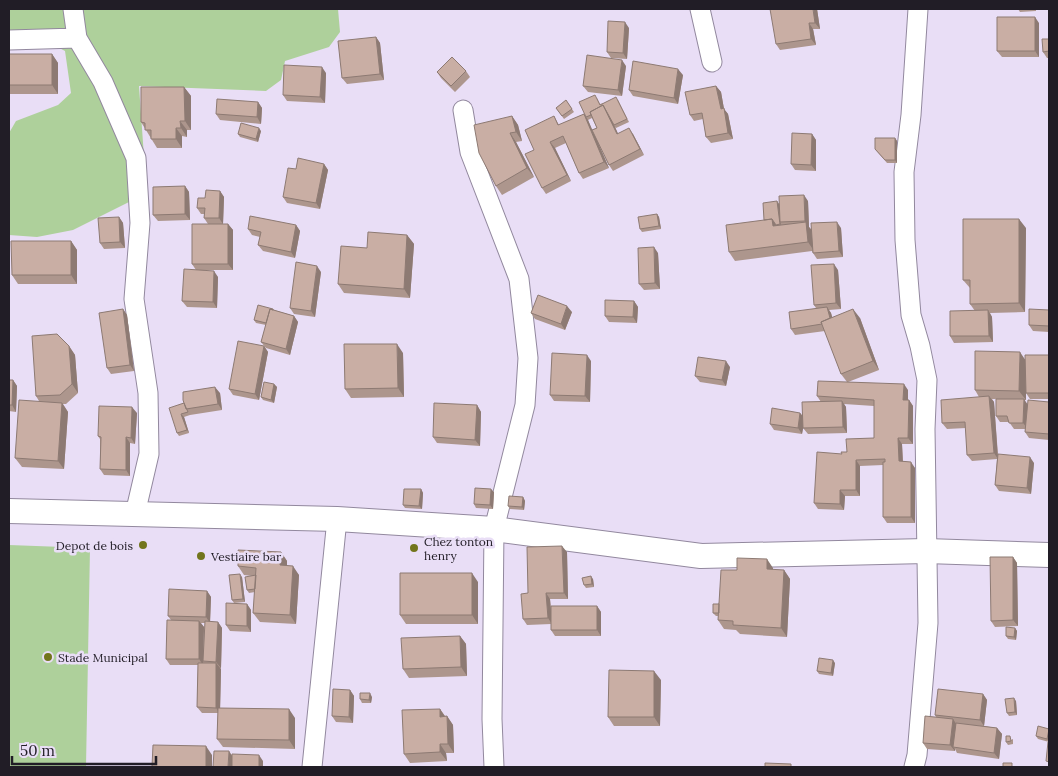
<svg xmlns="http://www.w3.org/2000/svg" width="1058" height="776" font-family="Lora,serif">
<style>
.green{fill:#aed09b}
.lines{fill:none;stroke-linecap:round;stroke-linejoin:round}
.minor-casing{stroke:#92889e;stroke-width:21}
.tertiary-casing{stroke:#92889e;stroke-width:26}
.minor{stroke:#fff;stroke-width:19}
.tertiary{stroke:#fff;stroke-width:24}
.wall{fill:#ad968d;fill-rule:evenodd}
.shaded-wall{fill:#8d7a73}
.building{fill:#c9aea4;stroke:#8d7a73}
.poi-dot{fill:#72751c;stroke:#e9def6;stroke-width:2}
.labels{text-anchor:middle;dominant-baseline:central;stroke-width:5;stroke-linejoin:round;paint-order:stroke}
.poi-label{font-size:12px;fill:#211d26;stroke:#e9def6;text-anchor:start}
</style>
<rect width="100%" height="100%" fill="#e9def6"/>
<path class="green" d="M9,9h329l2,23 -11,15 -44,14 -4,19 -15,11 -127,-5 6,85 -8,27 -64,32 -36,7 -28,-2v-102l7,-12 42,-16 13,-12 -6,-42 -32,-17 -24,-2z
M9,545l81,3 -4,219h-77z"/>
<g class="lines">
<defs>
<path id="minor" d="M73,9l4,29 26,44 33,76 4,65 -6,76 14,94 1,61 -14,60
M700,9l12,53
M9,40l68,-2
M463,110l7,42 49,127 9,79 -3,47 -31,124 -2,190 2,48
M312,767l25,-248
M914,767l3,-12 11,-132 -3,-194 2,-49 -7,-34 -9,-31 -6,-75 -1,-68 7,-57 7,-106"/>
<path id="tertiary" d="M9,511l328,8 157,10 207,27 225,-5 123,4"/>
</defs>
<use href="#minor" class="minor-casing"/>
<use href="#tertiary" class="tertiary-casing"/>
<use href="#minor" class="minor"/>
<use href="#tertiary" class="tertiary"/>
</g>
<path class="wall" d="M817,9l3,20h-7l3,16 -36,5 -4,-6z
M1018,9h18v2l-16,1z
M1039,23v34h-37l-5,-6z
M629,28l-2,31 -16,-1 -4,-6z
M376,37l4,6 4,37 -37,4 -5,-6z
M1049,39v19h-2l-4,-6z
M9,54h43l6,9v31h-49z
M626,66l-4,30 -34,-4 -5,-6z
M466,71l4,6 -15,15 -14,-14 -4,-6z
M326,73l-1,30 -38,-2 -4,-6z
M683,75l-5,29 -45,-8 -4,-6z
M716,86l5,6 3,17 4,5 5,25 -22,4 -5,-6 -3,-18 -9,2 -4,-6z
M184,87l7,9v34h-4v7l-5,-1v12h-25l-16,-26z
M597,98l3,6 18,-4 11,22 -13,6 -1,-1 3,7h15l11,21 -31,16 -4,-6 -13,-27 13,30 -26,11 -4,-6 -13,-30 -11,5 16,33 -25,13 -4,-6 -8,-38 20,-34 5,9 25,-11 4,6 4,10 5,-2 -5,-10 -4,2 -2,-3z
M566,100l8,12 -10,7 -8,-11z
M258,102l4,6 -1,16 -41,-4 -4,-6z
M512,116l6,9 4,16 -6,1 18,35 -32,18 -6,-9z
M261,131l-3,11 -18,-5 -2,-3z
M812,134l4,6v31l-21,-1 -4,-6z
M895,138l2,3v22h-10l-12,-14z
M324,164l4,6 -8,39 -33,-6 -4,-6z
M185,186l4,6 1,28 -32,1 -5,-6z
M220,191l4,6 -1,27h5l5,6v40h-29l14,7 -1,31 -30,-1 -5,-6 14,-31 -4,-6 16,-40 -4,-6v-4h-3l-4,-6 8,-10z
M777,201l2,3 29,-3 1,26 3,3 29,-2 2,29 -26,2 -4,-6 -1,-2 -77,10 -6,-9 35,-32z
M657,214l2,3 2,12 -19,3 -2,-3z
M119,217l4,6 2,25 -21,1 -4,-6z
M296,225l4,6 -5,27 -32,-7 -5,-6 2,-8 -8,-2 -4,-6z
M1026,228l-1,84 -35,1 2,4 1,25 -39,1 -4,-7 25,-25 -5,-7v-16l-7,-8z
M407,235l7,9 -4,54 -66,-5 -6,-9 29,-36z
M71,241l6,9v34h-59l-6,-9z
M658,253l2,36 -16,1 -5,-6z
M838,270l3,39 -12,1 2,3 1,4 28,1 19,52 -31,12 60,8v10h1l4,6v38h-11l1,17 12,7v55h-28l-4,-6v-52l-23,1v30h-15l-1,14 -26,-1 -4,-6 28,-49 32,-16v-32l-30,-2 2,3 1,26 -39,1 -5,-6v-2l-1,8 -28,-4 -4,-6 30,-11 3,3 18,-14 -4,-6 30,-14 -6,-8 -16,-43 -30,4 -4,-6 25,-21 -2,-3z
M321,272l-6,45 -21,-3 -4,-6z
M634,301l4,6 -1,16 -28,-1 -4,-6z
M123,309l4,6 7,56 -23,3 -4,-6z
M273,309l1,1 20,6 4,6 -8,33 -24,-7 -5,-6 5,-17 -10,-2 -2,-3z
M1049,310v22l-16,-1 -4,-6z
M572,312l-7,18 -30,-11 -4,-6z
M69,346l6,9 3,38 -12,11h-3l5,8 -4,57 -42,-2 -7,-9 24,-57 -3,-5z
M264,346l4,6 -9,48 -26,-5 -4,-6z
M403,353l1,44 -53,1 -6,-9z
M1049,355v44h-19l-4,-6v-10v17h-2l3,5 22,-3v38l-20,-2 -4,-6v-3h-11l-5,-7h-9l-4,-6v-17h-4l2,3 4,53 36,8 -3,31 -32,-3 -4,-6 2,-26 -25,2 -5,-6 -1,-27 -19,1 -5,-6 37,-26 -4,-7 50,-31z
M591,361l-1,41 -36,-1 -4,-6z
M730,367l-4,19 -26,-4 -5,-6z
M9,380h4l4,6 -1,26 -7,-1z
M274,384l3,3 -3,16 -11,-3 -2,-3z
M220,393l2,17 -32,5 -6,2 5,16 -10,3 -2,-3 7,-30z
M477,405l4,7 -1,34 -43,-3 -4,-6z
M137,413l-2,31 -5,-1v33l-26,-1 -4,-6v-30l-2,-3z
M421,489l2,4 -1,16 -17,-1 -2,-3z
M494,492l-1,17 -17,-1 -2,-4z
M523,497l2,4 -1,9 -14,-1 -2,-3z
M281,552l6,9v5l12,9 -3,49 -36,-2 -7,-9 2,-21 -6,1 -2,-3 5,-14 -8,-1 -6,-9z
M567,552l1,47h-18l1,11 46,-4 4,6v24h-46l-4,-6v-6l-24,1 -4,-6 5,-26z
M1013,557l4,6 1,63 -23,1 -4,-6z
M773,568v2h11l6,9 -3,58 -47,-3 -4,-4 -12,-1 -6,-9v-4h-2l-3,-3 24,-43z
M242,577l3,25 -11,1 -2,-3z
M593,579l1,8 -8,1 -2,-3z
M478,582v42h-72l-6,-9z
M207,591l4,6 -1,25h8l4,6 -1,40h-1l1,1 -1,39 75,10v31l-72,-2 -6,-8 1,-26h-16l-5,-6 1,-42h-28l-4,-6 5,-39 -3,-4zM201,623h4l-2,28 1,-24z
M247,604l4,6v22l-21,-1 -4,-6z
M1015,628l2,3 -1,9 -8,-1 -2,-3z
M460,636l6,8 1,32 -58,2 -6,-9z
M835,663l-2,13 -14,-2 -2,-3z
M661,680l-1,46h-46l-6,-9z
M350,690l4,6 -1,27 -17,-1 -4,-6z
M983,694l4,6 -3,26 13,2 5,6 -3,25 -42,-6 -2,-4v2l-28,-2 -4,-6 13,-26 -1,-2z
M372,697l-1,6h-9l-2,-4z
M1016,701l1,14 -8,1 -2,-3z
M440,709l5,7h2l6,9 1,28h-8l1,8 -37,2 -6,-9z
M1049,729v13l-11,-3 -2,-3z
M1013,739v5l-5,1 -2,-3z"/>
<path class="shaded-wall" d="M813,9h4l3,20 -5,-6z
M1035,17l4,6v34l-4,-6z
M625,22l4,6 -2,31 -4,-6z
M809,23l4,6 3,16 -5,-6z
M376,37l4,6 4,37 -4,-6z
M52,54l6,9v31l-6,-9z
M622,60l4,6 -4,30 -4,-6z
M322,67l4,6 -1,30 -5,-6z
M678,69l5,6 -5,29 -4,-6z
M716,86l5,6 3,17 4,5 5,25 -5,-6 -7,-24z
M184,87l7,9v34l-6,-9z
M258,102l4,6 -1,16 -4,-7z
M603,105l12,22 6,13 -4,-6z
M584,114l4,6 21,48 -5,-6z
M512,116l6,9 4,16 -6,-9z
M180,121l7,9v7l-6,-9z
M176,128l6,8v12l-6,-9z
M259,128l2,3 -3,11 -2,-3z
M629,128l4,6 11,21 -4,-6z
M510,133l6,9 18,35 -7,-9z
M812,134l4,6v31l-5,-6z
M895,138l2,3v22l-2,-3z
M550,142l5,6 16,33 -4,-6z
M324,164l4,6 -8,39 -4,-6z
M185,186l4,6 1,28 -5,-6z
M220,191l4,6 -1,27 -4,-6z
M804,195l4,6 1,26 3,4 2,20 -6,-9 -3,-21z
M777,201l2,3 1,18 2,5 -2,-3z
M657,214l2,3 2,12 -2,-3z
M119,217l4,6 2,25 -5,-6z
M772,219l6,9 -5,-2z
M1019,219l7,9 -1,84 -6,-9z
M837,222l4,6 2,29 -4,-6z
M228,224l5,6v40l-5,-6z
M296,225l4,6 -5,27 -4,-6z
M407,235l7,9 -4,54 -6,-9z
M71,241l6,9v34l-6,-9z
M654,247l4,6 2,36 -5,-6z
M834,264l4,6 3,39 -5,-6z
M317,266l4,6 -6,45 -4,-6z
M214,271l4,6 -1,31 -4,-6z
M634,301l4,6 -1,16 -4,-6z
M567,306l5,6 -7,18 -4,-6z
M827,307l4,6 4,14 -4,-6z
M123,309l4,6 7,56 -4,-6z
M853,309l7,9 19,52 -6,-9z
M988,310l4,7 1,25 -4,-6z
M294,316l4,6 -8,33 -4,-6z
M397,344l6,9 1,44 -6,-9z
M69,346l6,9 3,38 -6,-9z
M264,346l4,6 -9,48 -4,-6z
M1020,352l6,9v39l-7,-9z
M587,355l4,6 -1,41 -5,-6z
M726,361l4,6 -4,19 -4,-6z
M13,380l4,6 -1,26 -4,-7z
M274,384l3,3 -3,16 -3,-3z
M904,384l4,6v16l-5,-6z
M215,387l5,6 2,17 -4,-6z
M989,396l5,6 4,57 -4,-6z
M1024,399l4,6v24l-5,-6z
M909,400l4,6v38l-5,-6z
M842,401l4,6 1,26 -4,-6z
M62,403l6,9 -4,57 -6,-8z
M477,405l4,7 -1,34 -5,-6z
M132,407l5,6 -2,31 -4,-6z
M800,413l5,6 -3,15 -4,-6z
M181,414l3,3 5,16 -2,-3z
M126,437l4,6v33l-4,-6z
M898,438l4,6 1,23 -4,-6z
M1030,457l4,6 -3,31 -4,-6z
M856,460l4,6v30l-4,-6z
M911,462l4,6v55l-4,-6z
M421,489l2,4 -1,16 -3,-3z
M491,489l3,3 -1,17 -3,-4z
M840,490l5,6 -1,14 -4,-6z
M523,497l2,4 -1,9 -2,-3z
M562,546l5,6 1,47 -4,-6z
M281,552l6,9v13l-7,-9z
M1013,557l4,6 1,63 -5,-6z
M767,559l6,9v10l-6,-9z
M293,566l6,9 -3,49 -6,-9z
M784,570l6,9 -3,58 -6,-9z
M472,573l6,9v42l-6,-9z
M240,574l2,3 3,25 -2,-3z
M591,576l2,3 1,8 -2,-3z
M207,591l4,6 -1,26 -4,-6z
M546,593l4,6 2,25 -4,-6z
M247,604l4,6v22l-4,-6z
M597,606l4,6v24l-4,-6z
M199,621l5,6 -1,38 -4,-6z
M218,622l4,6 -1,40 -5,-6z
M1015,628l2,3 -1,9 -2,-3z
M460,636l6,8 1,32 -6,-9z
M833,660l2,3 -2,13 -2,-3z
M216,663l5,6 -1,45 -4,-6z
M654,671l7,9 -1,46 -6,-9z
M350,690l4,6 -1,27 -4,-6z
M370,693l2,4 -1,6 -2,-3z
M983,694l4,6 -3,26 -4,-6z
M1014,698l2,3 1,14 -2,-3z
M289,709l6,9v31l-6,-9z
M440,709l6,9 -6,-1z
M447,716l6,9 1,28 -6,-9z
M953,719l4,6 -4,22 2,2v2l-5,-6z
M997,728l5,6 -3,25 -5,-6z
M1049,729v13l-2,-3z
M440,744l6,9 1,8 -7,-9z
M206,746l6,9v12h-6z
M229,751l4,6v10h-5z
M259,755l4,6v6h-4z"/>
<path class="building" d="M770,9h43l2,14h-6l2,16 -35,5z
M997,17h38v34h-38z
M608,21l17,1 -2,31 -16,-1z
M376,37l4,37 -38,4 -4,-37z
M1042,39h7v12l-6,1z
M9,54h43v31h-43z
M587,55l35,5 -4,30 -35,-4z
M452,57l14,14 -15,15 -14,-14z
M633,61l45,8 -4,29 -45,-8z
M284,65l38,2 -2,30 -37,-2z
M716,86l5,23 3,-1 4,25 -22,4 -4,-24 -12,2 -5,-23z
M141,87h43l1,34h-5l1,7h-5v11h-25v-9h-6v-7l-4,-1z
M595,95l5,10 16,-8 11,22 -13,6 -11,-20 -13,7 1,3 -5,2 -7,-15z
M217,99l41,3 -1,15 -41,-3z
M566,100l6,9 -10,7 -6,-8z
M603,105l14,29 12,-6 11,21 -31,16 -17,-35 5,-2 -7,-16z
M584,114l20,48 -25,11 -16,-37 -13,6 17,33 -25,13 -17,-34 9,-4 -9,-20 29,-14 4,9z
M512,116l4,16 -6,1 17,35 -31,18 -17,-33 -5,-28z
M241,123l18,5 -3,11 -18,-5z
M792,133l20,1 -1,31 -20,-1z
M875,138h20v22h-10l-10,-11z
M298,158l26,6 -8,39 -33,-6 5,-29 8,1z
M185,186v28l-32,1v-28z
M206,190l14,1 -1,27h-15l1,-10h-8l1,-10h7z
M804,195l1,26 -25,1 -1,-26z
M777,201l3,23 -4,1 -4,-6 -8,1 -1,-17z
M657,214l2,12 -19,3 -2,-12z
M250,216l46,9 -5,27 -33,-7 3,-13 -13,-3z
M119,217l1,25 -20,1 -2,-25z
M772,219l1,7 33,-4 2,20 -79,10 -3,-27z
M963,219h56v84l-49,1v-24h-7z
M837,222l2,29 -26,2 -2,-30z
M192,224h36v40h-36z
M368,232l39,3 -3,54 -66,-5 3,-38 26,2z
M11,241h60v34h-59z
M654,247l1,36 -16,1 -1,-36z
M296,262l21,4 -6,45 -21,-3z
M834,264l2,39 -22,2 -3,-40z
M184,269l30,2 -1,31 -31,-1z
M538,295l29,11 -6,18 -30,-11z
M605,300l29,1 -1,16 -28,-1z
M258,305l15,4v1l-3,-1 -4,14 -12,-3z
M827,307l3,11 -9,4 1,2 -31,5 -2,-17z
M123,309l7,56 -23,3 -8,-55z
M270,309l24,7 -8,33 -25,-7z
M853,309l20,52 -32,13 -20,-52z
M1029,309l20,1v16l-20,-1z
M988,310l1,26h-39v-25z
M57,334l12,12 3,38 -12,11 -24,1 -4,-60z
M238,341l26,5 -9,48 -26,-5z
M344,344h53l1,44 -53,1z
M975,351l45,1 -1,39 -44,-1z
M552,353l35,2 -2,41 -35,-1z
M1025,355h24v38h-23z
M698,357l28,4 -4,19 -27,-4z
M9,380h4l-1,25h-3z
M818,381l86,3 -1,16h6l-1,38h-10l1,23 12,1v55h-28v-55h2v-3l-29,1v30h-16v14l-26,-1 3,-51 25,2 -1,-2h6l-1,-13 28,-1v-38l-57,-4z
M264,382l10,2 -3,16 -10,-3z
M215,387l3,17 -32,5 -3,-9v-8z
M989,396l5,57 -27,2 -2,-33 -23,1 -1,-23z
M996,399h28l-1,24h-14l-2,-7h-11z
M19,400l43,3 -4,58 -43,-3z
M1028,400l21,2v32l-24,-2z
M842,401l1,26 -40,1 -1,-26z
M184,403l4,9 -7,2 6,16 -10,3 -8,-25z
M434,403l43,2 -2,35 -42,-3z
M99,406l33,1 -1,31 -5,-1v33l-26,-1 1,-32 -3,-1z
M772,408l28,5 -2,15 -28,-4z
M998,454l32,3 -3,31 -32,-3z
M475,488l16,1 -1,16 -16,-1z
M404,489h17l-2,17 -16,-1z
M509,496l14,1 -1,10 -14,-1z
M562,546l2,47h-18l2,25 -25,1 -2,-25 7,-1 -1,-46z
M238,550l43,2 -1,13 13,1 -3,49 -37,-2 3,-45 -18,-2z
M990,557h23v63l-22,1z
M737,558l30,1v10l17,1 -3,58 -48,-3v-4l-15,-1 3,-50h16z
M400,573h72v42h-72z
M240,574l3,25 -11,1 -3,-25z
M256,575l-1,14 -8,1 -2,-13z
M591,576l1,8 -8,1 -2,-7z
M169,589l38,2 -1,26 -38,-1z
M226,603l21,1v22l-21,-1z
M713,604h6v9h-6z
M551,606h46v24h-46z
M167,620l32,1v38h-33z
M205,621l13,1 -2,40 -13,-1z
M1006,627l9,1 -1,9 -8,-1z
M460,636l1,31 -58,2 -2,-31z
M819,658l14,2 -2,13 -14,-2z
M198,663h18v45l-19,-1z
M609,670l45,1v46h-46z
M333,689l17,1 -1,27 -17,-1z
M938,689l45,5 -3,26 -45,-5z
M360,693h10l-1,7 -9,-1z
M1014,698l1,14 -8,1 -2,-14z
M218,708l71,1v31l-72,-1z
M440,709v8l7,-1 1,28h-8v8l-36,2 -2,-44z
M925,716l28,3 -3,26 -27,-2z
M956,723l41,5 -3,25 -41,-6z
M1038,726l11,3 -2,10 -11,-3z
M1006,736h4l1,5 -5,1z
M1048,742h1v20l-3,-1z
M153,745l53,1v21h-54z
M214,751h15l-1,16h-15z
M232,754l27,1v12h-27z
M765,763l26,1v3h-26z
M1003,763h9v4h-9z"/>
<g class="poi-dot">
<circle cx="143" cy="545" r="5"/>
<circle cx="414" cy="548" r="5"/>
<circle cx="201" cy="556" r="5"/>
<circle cx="48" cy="657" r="5"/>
</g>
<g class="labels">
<g class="poi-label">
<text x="424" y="541">Chez tonton<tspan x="424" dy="14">henry</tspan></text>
<text x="133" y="545" text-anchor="end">Depot de bois</text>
<text x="211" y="556">Vestiaire bar</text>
<text x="58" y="657">Stade Municipal</text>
</g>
</g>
<rect width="1058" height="776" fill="none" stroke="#211d26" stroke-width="20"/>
<path d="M12 756v8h144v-8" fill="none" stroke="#211d26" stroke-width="2.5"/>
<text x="20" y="756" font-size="15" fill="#211d26" stroke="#e9def6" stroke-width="4" paint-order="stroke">50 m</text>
</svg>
